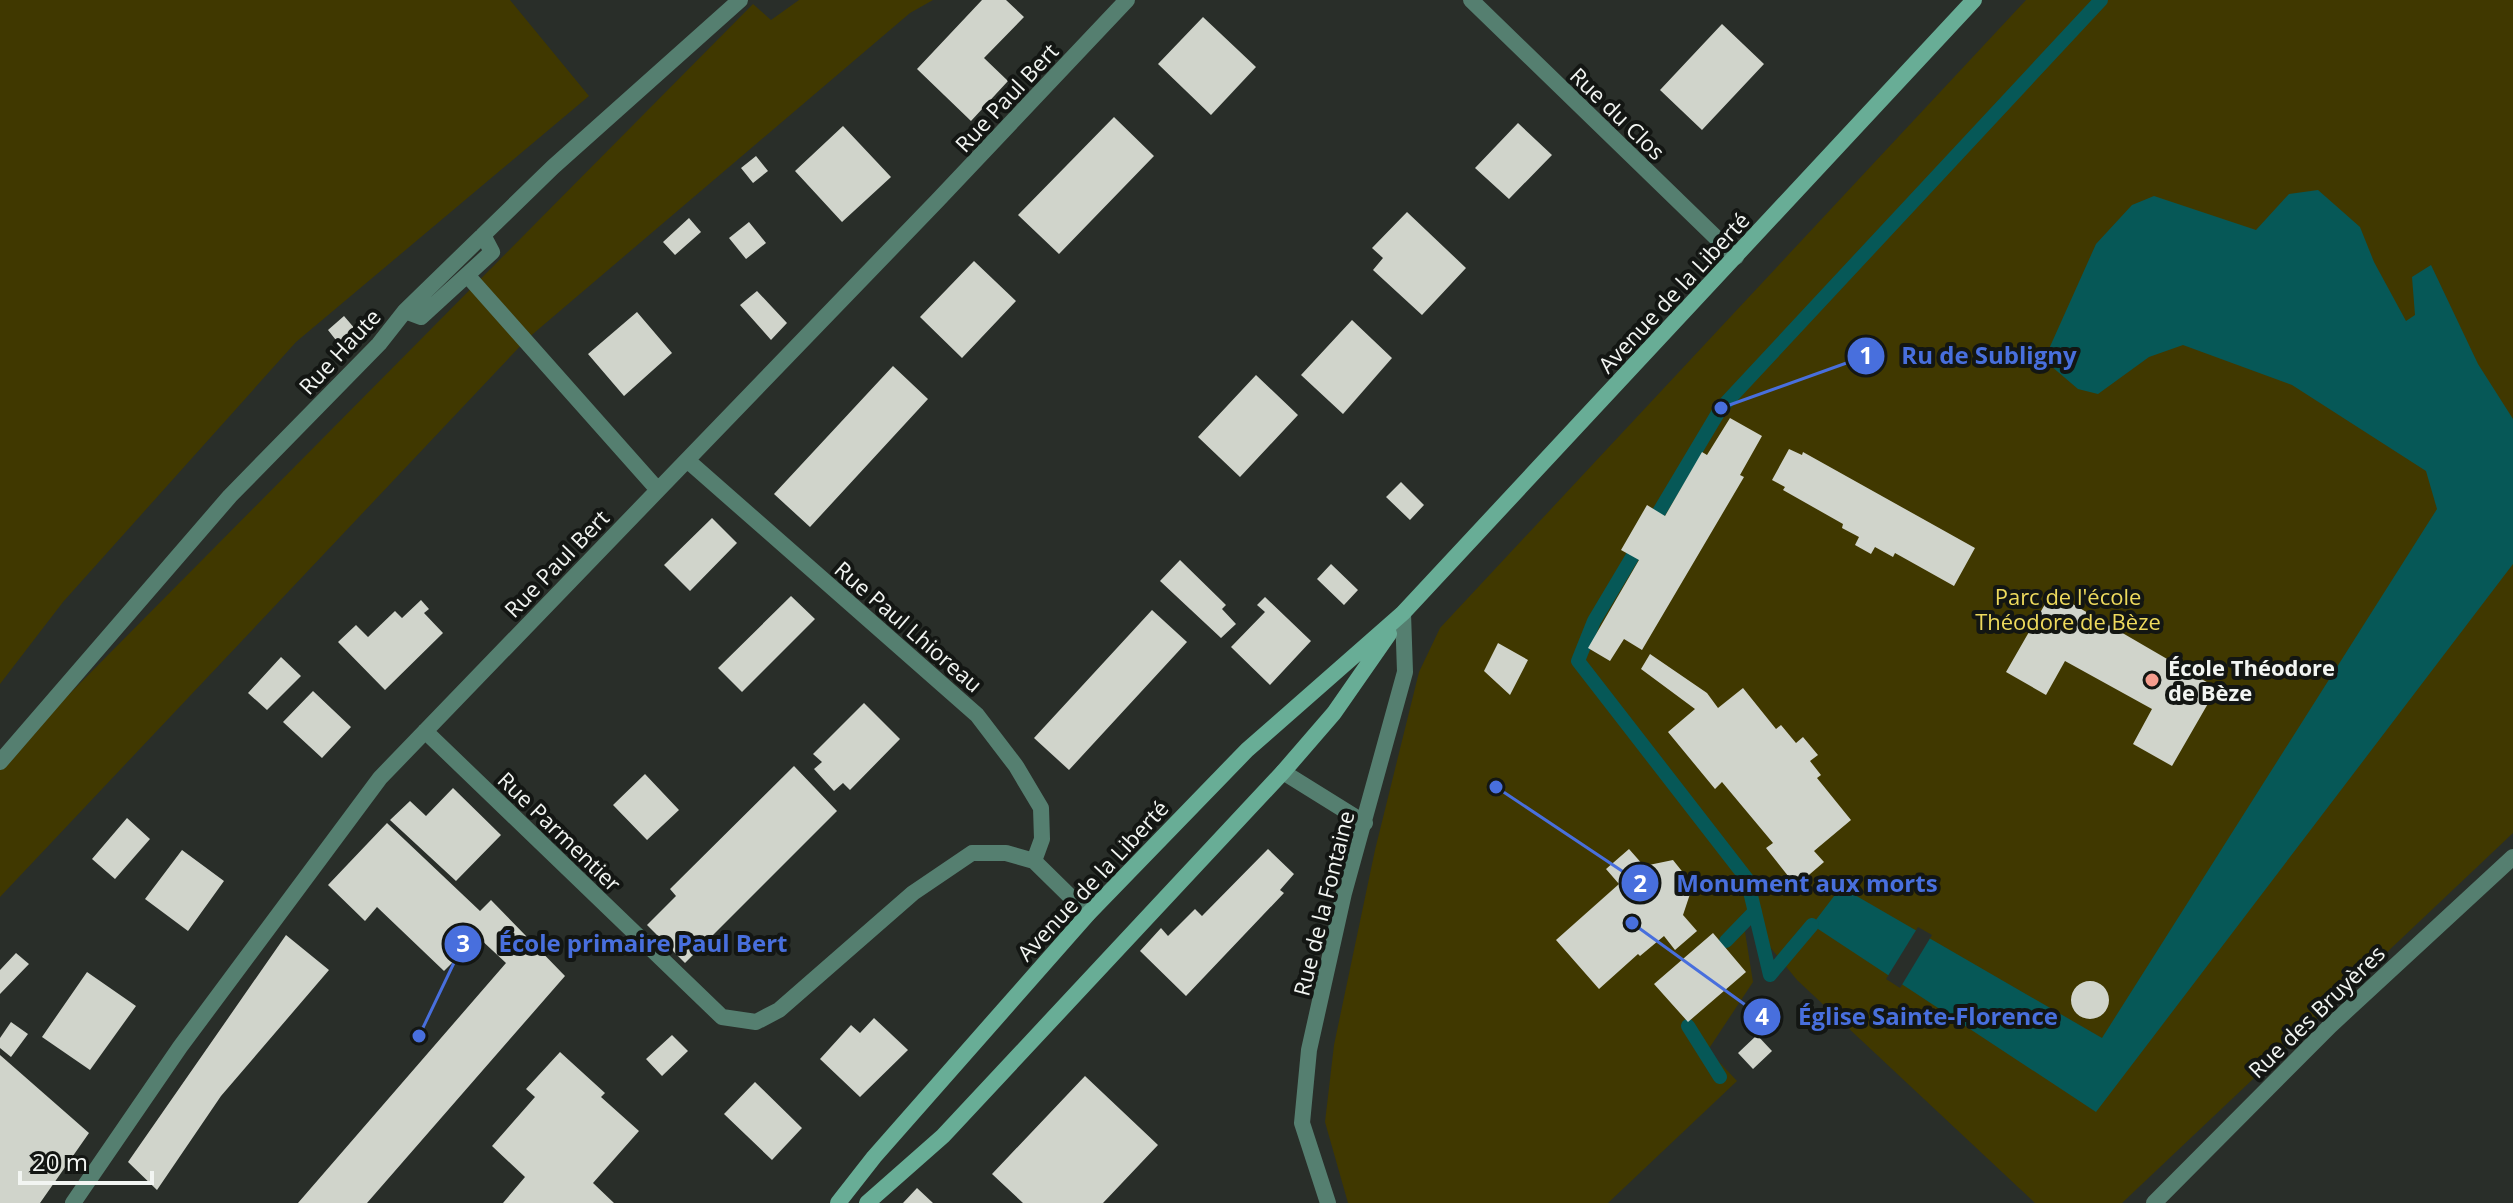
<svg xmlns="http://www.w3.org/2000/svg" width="2513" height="1203" font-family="'Open Sans',sans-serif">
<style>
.green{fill:#403800}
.water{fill:#065857}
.pier{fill:#292e29}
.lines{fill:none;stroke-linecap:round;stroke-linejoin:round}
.stream{stroke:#065857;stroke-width:14}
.building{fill:#d0d4cb}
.lane{stroke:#557f70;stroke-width:16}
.street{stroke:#557f70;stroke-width:16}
.secondary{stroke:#68ad96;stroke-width:16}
.poi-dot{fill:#f59d8e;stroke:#131613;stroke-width:3}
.labels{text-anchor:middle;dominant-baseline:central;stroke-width:8;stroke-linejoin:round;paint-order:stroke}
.street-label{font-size:22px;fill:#f2f5f2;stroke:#131613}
.park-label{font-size:22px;fill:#eeda5d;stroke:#131613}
.poi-label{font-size:22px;font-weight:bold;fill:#f2f5f2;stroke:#131613;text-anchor:start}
.leader{fill:none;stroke:#486fdd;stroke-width:3}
.callout-dot{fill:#486fdd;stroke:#131613;stroke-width:3}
.mark-label{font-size:24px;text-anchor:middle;font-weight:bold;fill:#fff}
.callout-label{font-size:24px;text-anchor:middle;font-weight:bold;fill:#486fdd;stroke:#131613;stroke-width:8;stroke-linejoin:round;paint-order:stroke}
</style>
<rect width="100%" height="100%" fill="#292e29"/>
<path class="green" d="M0,0h510l79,96 -293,246 -233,260 -63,82z
M799,0h134l-23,13 -383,326 -527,558v-133l753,-760 18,16z
M2026,0h487v833l-391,370h-87l-238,-223 -55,-67 11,69 -45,68 29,31 -129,122h-260l-23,-81 9,-77 41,-195 44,-178 21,-44z"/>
<path class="water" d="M2318,190l42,37 14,35 32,59 9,-6 -3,-38 19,-12 47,99 35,55v145l-417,548 -284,-187 29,-38 261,151 335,-529 -11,-38 -134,-86 -109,-40 -34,12 -51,37 -20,-5 -34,-29 52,-116 36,-39 22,-9 102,34 33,-36z"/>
<path class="pier" d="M1918,927l14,8 -32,53 -14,-9z"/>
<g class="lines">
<path class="stream" d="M1726,941l29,-30
M1770,975l-23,-96 -169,-218 16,-40 127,-213 380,-408
M1770,975l42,-50
M1688,1026l32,51"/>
</g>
<path class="building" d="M982,0h24l18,17 -40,41 24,23 -37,40 -54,-52z
M1203,17l53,50 -45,48 -53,-51z
M1722,24l42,40 -62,66 -42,-40z
M1114,117l40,39 -95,98 -41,-39z
M1518,123l34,32 -43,44 -34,-31z
M843,126l48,51 -49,45 -47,-51z
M756,156l12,15 -15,12 -12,-15z
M1407,212l59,56 -44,47 -49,-45 10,-12 -11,-10z
M689,218l12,14 -26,23 -12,-13z
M749,222l17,21 -20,16 -17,-21z
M974,261l42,40 -54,57 -42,-41z
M757,291l30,32 -16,17 -31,-35z
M637,312l35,41 -48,43 -36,-42z
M344,316l18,21 -16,16 -18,-23z
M1352,320l40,38 -49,56 -42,-39z
M893,366l35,33 -118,128 -36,-33z
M1256,375l42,40 -58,62 -42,-40z
M1730,418l32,18 -22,39 4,2 -102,173 -18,-11 -14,22 -22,-13 51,-88 -18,-10 26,-45 18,11 37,-64 5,3z
M1789,449l13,6 1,-3 172,96 -21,38 -59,-33 -2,4 -18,-10 -4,7 -16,-9 4,-8 -17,-9 1,-4 -60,-34 2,-3 -13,-7z
M1401,482l23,23 -14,15 -24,-23z
M712,518l25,25 -47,48 -26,-26z
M1180,560l46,45 -4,4 14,15 -15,14 -61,-57z
M1331,564l27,26 -14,15 -27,-26z
M2052,592l165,96 -45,78 -39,-22 19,-35 -87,-48 -19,34 -40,-23z
M791,596l24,23 -73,73 -24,-24z
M1265,597l46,44 -41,44 -39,-38 34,-35 -8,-7z
M421,600l8,9 -5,4 19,20 -58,57 -47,-48 18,-17 12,12 27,-26 7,7z
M1152,610l35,32 -118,128 -35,-32z
M1498,643l30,17 -18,35 -26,-24z
M1650,654l57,39 11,15 25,-20 33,41 5,-4 15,18 7,-6 15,18 -8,6 11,14 -4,3 34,42 -37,31 10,11 -28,24 -30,-38 7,-5 -51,-61 -7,7 -47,-57 27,-23 -54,-40z
M281,657l20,19 -34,34 -19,-17z
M313,691l38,36 -29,31 -39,-36z
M864,703l36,36 -50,51 -7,-7 -9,8 -20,-22 8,-7 -9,-8z
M794,766l43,45 -152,152 -38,-38 29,-29 -6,-7z
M645,774l34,36 -32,30 -34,-35z
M453,788l48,47 -45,46 -66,-61 20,-19 16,15z
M127,818l23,21 -35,40 -23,-20z
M387,823l93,88 11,-11 74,76 -198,227h-69l208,-240 -28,-26 -34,34 -67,-64 -12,14 -37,-36z
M1268,849l26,25 -14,16 4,3 -98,103 -46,-45 21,-23 7,8 27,-27 7,7z
M1629,849l15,17 29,-6 20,25 -10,30 14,16 -22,19 -11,-14 -24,20 -2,-2 -39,35 -43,-49 63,-56 -13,-15z
M182,850l42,31 -36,50 -43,-32z
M1713,933l33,39 -58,50 -34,-38z
M286,935l43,35 -108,126 -64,94 -29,-28z
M16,953l13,11 -29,30v-24z
M87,972l49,34 -46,64 -48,-33z
M2071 1000a19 19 0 1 1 38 0a19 19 0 1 1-38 0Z
M874,1018l34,32 -48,47 -40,-38 31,-34 9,8z
M11,1022l17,12 -17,23 -11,-9v-10z
M672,1035l16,16 -26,25 -16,-17z
M1757,1035l15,16 -19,18 -15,-16z
M560,1052l45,41 -4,4 38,34 -46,52 21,20h-111l22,-26 -33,-31 43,-49 -9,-8z
M0,1055l89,78 -49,70h-40z
M1085,1076l73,69 -55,58h-80l-31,-29z
M755,1082l47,46 -30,32 -48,-46z
M917,1188l16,15h-30z"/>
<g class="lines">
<path class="lane" d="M1283,772l82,51"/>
<path class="street" d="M1471,0l265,257
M467,275l191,215
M405,311l16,6 71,-65 -9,-17
M687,460l290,255 39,51 25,42 1,31 -8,22
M425,731l297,286 34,5 23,-12 134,-117 59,-40h34l28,8 54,53
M0,762l230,-266 149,-152 26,-33 148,-144 187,-167
M73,1203l107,-156 200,-269 557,-577 190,-201
M1328,1203l-26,-80 7,-73 35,-157 61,-221 -2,-59
M2154,1203l176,-177 183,-169"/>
<path class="secondary" d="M838,1203l36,-46 214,-243 159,-164 156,-137 571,-613
M867,1203l76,-67 340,-364 51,-59 55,-79"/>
</g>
<circle class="poi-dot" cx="2152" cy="680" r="8"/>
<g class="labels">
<g class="street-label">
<text transform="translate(1006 97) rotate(-47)">Rue Paul Bert</text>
<text transform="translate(1618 113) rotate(44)">Rue du Clos</text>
<text transform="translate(1673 292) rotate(-47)">Avenue de la Liberté</text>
<text transform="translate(339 351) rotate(-47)">Rue Haute</text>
<text transform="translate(556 563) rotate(-46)">Rue Paul Bert</text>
<text transform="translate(909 626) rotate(41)">Rue Paul Lhioreau</text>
<text transform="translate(560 831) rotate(44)">Rue Parmentier</text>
<text transform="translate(1092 880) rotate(-47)">Avenue de la Liberté</text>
<text transform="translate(1323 903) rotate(-76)">Rue de la Fontaine</text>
<text transform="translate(2316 1011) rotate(-44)">Rue des Bruyères</text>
</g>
<g class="park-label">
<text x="2068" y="596">Parc de l'école<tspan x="2068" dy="25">Théodore de Bèze</tspan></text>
</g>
<g class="poi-label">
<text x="2168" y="667">École Théodore<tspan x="2168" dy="25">de Bèze</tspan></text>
</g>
</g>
<path class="leader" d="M1721 408L1866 356M1496 787L1640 883M419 1036L463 944M1632 923L1762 1017"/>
<g class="callout-dot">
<circle cx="1721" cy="408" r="8"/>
<circle cx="1496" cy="787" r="8"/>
<circle cx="419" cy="1036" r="8"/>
<circle cx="1632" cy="923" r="8"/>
<circle cx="1866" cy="356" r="20"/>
<circle cx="1640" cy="883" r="20"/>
<circle cx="463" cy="944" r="20"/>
<circle cx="1762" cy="1017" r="20"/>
</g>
<g class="mark-label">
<text x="1866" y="364">1</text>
<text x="1640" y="892">2</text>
<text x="463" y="952">3</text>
<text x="1762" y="1025">4</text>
</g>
<g class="callout-label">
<text x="1989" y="364">Ru de Subligny</text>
<text x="1807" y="892">Monument aux morts</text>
<text x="643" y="952">École primaire Paul Bert</text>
<text x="1928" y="1025">Église Sainte-Florence</text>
</g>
<path d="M20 1171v12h132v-12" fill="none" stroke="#f2f5f2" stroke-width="4"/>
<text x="32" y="1171" font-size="24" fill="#f2f5f2" stroke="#131613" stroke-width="6" paint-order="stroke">20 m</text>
</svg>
